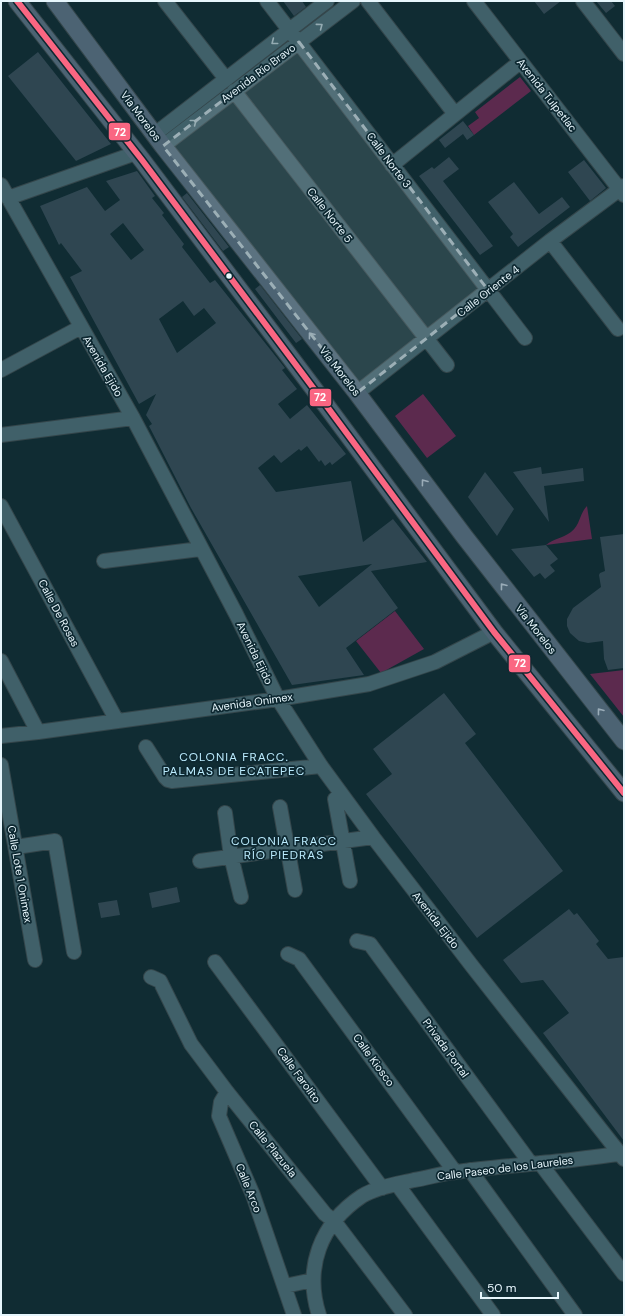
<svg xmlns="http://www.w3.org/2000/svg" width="625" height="1316" font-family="'DM Sans',sans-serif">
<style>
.green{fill:#5c2a4e}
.building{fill:#2f4651;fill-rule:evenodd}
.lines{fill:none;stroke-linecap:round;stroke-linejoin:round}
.minor-casing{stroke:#34464b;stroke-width:16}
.major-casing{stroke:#34464b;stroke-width:19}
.minor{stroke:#406069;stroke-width:14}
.major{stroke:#4c6373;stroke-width:17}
.bus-1-casing{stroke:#0d2831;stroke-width:9}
.bus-1{stroke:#fa6682;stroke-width:6}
.oneway{stroke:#94abb2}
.oneway2{stroke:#9aacb8}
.marked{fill:#9cafb6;fill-opacity:0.2;stroke:#9cafb6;stroke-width:3;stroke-dasharray:8 5;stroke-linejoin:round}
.bus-dot{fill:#e7f6fc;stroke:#0d2831;stroke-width:1.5}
.labels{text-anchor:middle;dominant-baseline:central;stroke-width:3.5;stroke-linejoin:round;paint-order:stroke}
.street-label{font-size:11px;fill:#e7f6fc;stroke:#0d2831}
.neighbourhood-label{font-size:12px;letter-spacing:1px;fill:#bcecfe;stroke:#0d2831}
.line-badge{stroke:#0d2831;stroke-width:1.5}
.badge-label{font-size:11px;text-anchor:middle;font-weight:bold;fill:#fff}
</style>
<rect width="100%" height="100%" fill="#102c33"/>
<path class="green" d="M520,77l11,14 -57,44 -6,-9 11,-8 -4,-6z
M423,394l33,42 -29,22 -32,-42z
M587,506l5,33 -46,6c7,-6 17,-7 25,-13 10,-8 8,-18 16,-26z
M395,611l29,38 -43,24 -25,-32z
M624,670v47l-34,-43z"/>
<path class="building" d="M283,1h19l4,6 -12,9z
M534,1h27l-17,13z
M596,1h15l4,5 -9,7z
M38,52l73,92 -35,17 -68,-85z
M463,121l11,14 -7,5 -4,-6 -18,14 -6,-8z
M449,157l10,12 -16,12 50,65 -13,9 -61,-79 13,-9 2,2z
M584,160l22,28 -16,13 -22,-29z
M137,171l18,25 -3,2 12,15 -2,2 22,29 -2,3 28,36 5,-3 70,88 -3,2 15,19 -19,15 12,15 17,-14 39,49 -14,11 -2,-3 -5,4 -4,-6 -2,2 -12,-16 -6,5 -2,-2 -18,14 -7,-8 -16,13 18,24 75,-11 12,61 30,-23 34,43 -56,9 27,37 -52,40 18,27 -72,10 -101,-177 -42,-82 3,-2 -6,-9 10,-21 -17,10 -69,-127 12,-6 -21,-28 -2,2 -19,-39 47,-19 18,24 15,-11 -14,-19zM123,223l21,27 -13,10 -21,-26zM183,301l11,15 10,-8 12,15 -39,30 -18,-34zM372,564l-53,43 -21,-31z
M514,182l25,32 23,-17 8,10 -52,40 -8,-10 3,-3 -25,-32z
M187,193l42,54 -6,4 -41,-54z
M260,285l42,54 -6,4 -41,-54z
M541,467l1,7 41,-6 1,13 -40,5 5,36 -36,-50z
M485,472l29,37 -17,27 -29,-39z
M624,534v134l-16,2 -4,-11 -1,-18 -15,2 -9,-2 -9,-8 -3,-7v-7l6,-11 28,-21 -2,-12 1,-2 5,-2 -5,-34z
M546,545l12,14 -8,6 5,6 -10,8 -5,-6 -6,4 -23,-28z
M444,693l32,41 -11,9 98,128 -86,67 -111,-144 26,-20 -19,-25z
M177,887l3,15 -28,6 -3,-15z
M117,900l3,15 -19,3 -3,-15z
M569,909l5,6 3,-2 22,28 -3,3 12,15 16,-2v184l-81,-108 26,-20 -26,-33 -22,3 -18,-23z"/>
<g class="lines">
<defs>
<path id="minor" d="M165,1l61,78
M267,1l258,337
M368,1l87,113
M474,1l150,194
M583,1l41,53
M234,91l213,274
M155,134l172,-133
M163,146l190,-145
M392,165l128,-103
M1,185l132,233 103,196 42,85 43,67 52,71 99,129 152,193
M8,198l128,-45
M550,241l68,88
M1,370l80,-43
M357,393l193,-152 74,-55
M1,435l132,-17
M1,506l116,215
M104,561l96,-12
M1,661l37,71
M1,736l37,-4 240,-33 91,-15 66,-22 59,-30
M146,747l19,30 3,3 4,1 149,-15
M1,765l34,195
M335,799l15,82
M280,807l15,83
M225,813l6,43 10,41
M16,847l39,-6 19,111
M200,861l173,-24
M357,941l13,3 161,220
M288,954l11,5 156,213
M215,962l167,226
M151,977l9,4 31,63 36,48 98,122 9,7 71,94
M227,1092l-6,10 -2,14 34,79 41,120
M540,1163l84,111
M470,1170l105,145
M397,1184l96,131
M285,1286l28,-6
M319,1315c-15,-47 1,-91 43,-119 15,-9 35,-12 52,-16 14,-2 28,-7 42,-8 28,-4 56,-6 85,-9 26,-2 52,-6 78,-9"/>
<path id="major" d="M17,1l125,159 172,229 180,243 130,161
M55,1l108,145 194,247 107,143 160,205"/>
</defs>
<use href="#minor" class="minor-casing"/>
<use href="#major" class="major-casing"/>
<use href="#minor" class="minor"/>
<use href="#major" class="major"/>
<defs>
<path id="bus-1" d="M17,1l125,159 172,229 180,243 130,161"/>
</defs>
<use href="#bus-1" class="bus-1-casing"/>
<use href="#bus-1" class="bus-1"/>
</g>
<defs><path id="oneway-chevron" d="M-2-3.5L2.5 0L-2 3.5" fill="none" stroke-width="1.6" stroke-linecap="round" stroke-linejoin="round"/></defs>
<g class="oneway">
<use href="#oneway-chevron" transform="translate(320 26) rotate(-37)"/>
<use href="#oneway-chevron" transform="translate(274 42) rotate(142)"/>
<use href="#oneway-chevron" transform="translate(194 122) rotate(-38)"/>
</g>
<g class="oneway2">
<use href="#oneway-chevron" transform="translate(311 335) rotate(-128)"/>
<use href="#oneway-chevron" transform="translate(424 482) rotate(-127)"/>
<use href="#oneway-chevron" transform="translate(503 586) rotate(-128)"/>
<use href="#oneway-chevron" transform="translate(600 711) rotate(-128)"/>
</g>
<path class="marked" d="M299,42l189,248 -131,103 -194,-247z"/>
<circle class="bus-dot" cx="229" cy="276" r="3.5"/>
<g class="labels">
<g class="street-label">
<text transform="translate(258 73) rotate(-37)">Avenida Río Bravo</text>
<text transform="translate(547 95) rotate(52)">Avenida Tulpetlac</text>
<text transform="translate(141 116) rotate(53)">Vía Morelos</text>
<text transform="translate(389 160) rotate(53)">Calle Norte 3</text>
<text transform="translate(330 215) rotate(52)">Calle Norte 5</text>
<text transform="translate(488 291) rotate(-38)">Calle Oriente 4</text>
<text transform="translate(103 366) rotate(60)">Avenida Ejido</text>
<text transform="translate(340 371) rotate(52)">Vía Morelos</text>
<text transform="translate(59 613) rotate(62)">Calle De Rosas</text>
<text transform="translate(536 629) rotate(52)">Vía Morelos</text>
<text transform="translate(255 653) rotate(64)">Avenida Ejido</text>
<text transform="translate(252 702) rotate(-8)">Avenida Onimex</text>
<text transform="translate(20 874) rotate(80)">Calle Lote 1 Onimex</text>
<text transform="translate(436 920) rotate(52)">Avenida Ejido</text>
<text transform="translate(446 1048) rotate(54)">Privada Portal</text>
<text transform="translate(374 1060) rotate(54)">Calle Kiosco</text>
<text transform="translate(299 1075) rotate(54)">Calle Farolito</text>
<text transform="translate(273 1149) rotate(51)">Calle Plazuela</text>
<text transform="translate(505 1168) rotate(-7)">Calle Paseo de los Laureles</text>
<text transform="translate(249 1188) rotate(68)">Calle Arco</text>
</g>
<g class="neighbourhood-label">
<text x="234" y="757">COLONIA FRACC.<tspan x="234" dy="14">PALMAS DE ECATEPEC</tspan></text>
<text x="284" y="841">COLONIA FRACC<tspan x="284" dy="14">RÍO PIEDRAS</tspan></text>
</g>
</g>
<g class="line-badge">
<rect x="108" y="122" width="23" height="19" rx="4" fill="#fa6682"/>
<rect x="309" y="388" width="23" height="19" rx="4" fill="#fa6682"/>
<rect x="508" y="654" width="23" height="19" rx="4" fill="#fa6682"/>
</g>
<g class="badge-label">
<text x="120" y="136">72</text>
<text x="320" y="401">72</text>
<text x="520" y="667">72</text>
</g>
<rect width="625" height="1316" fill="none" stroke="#e7f6fc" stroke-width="4"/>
<path d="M481 1292v6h77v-6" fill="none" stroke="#e7f6fc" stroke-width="2"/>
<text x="487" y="1292" font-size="12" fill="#e7f6fc" stroke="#0d2831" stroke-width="3" paint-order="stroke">50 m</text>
</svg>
